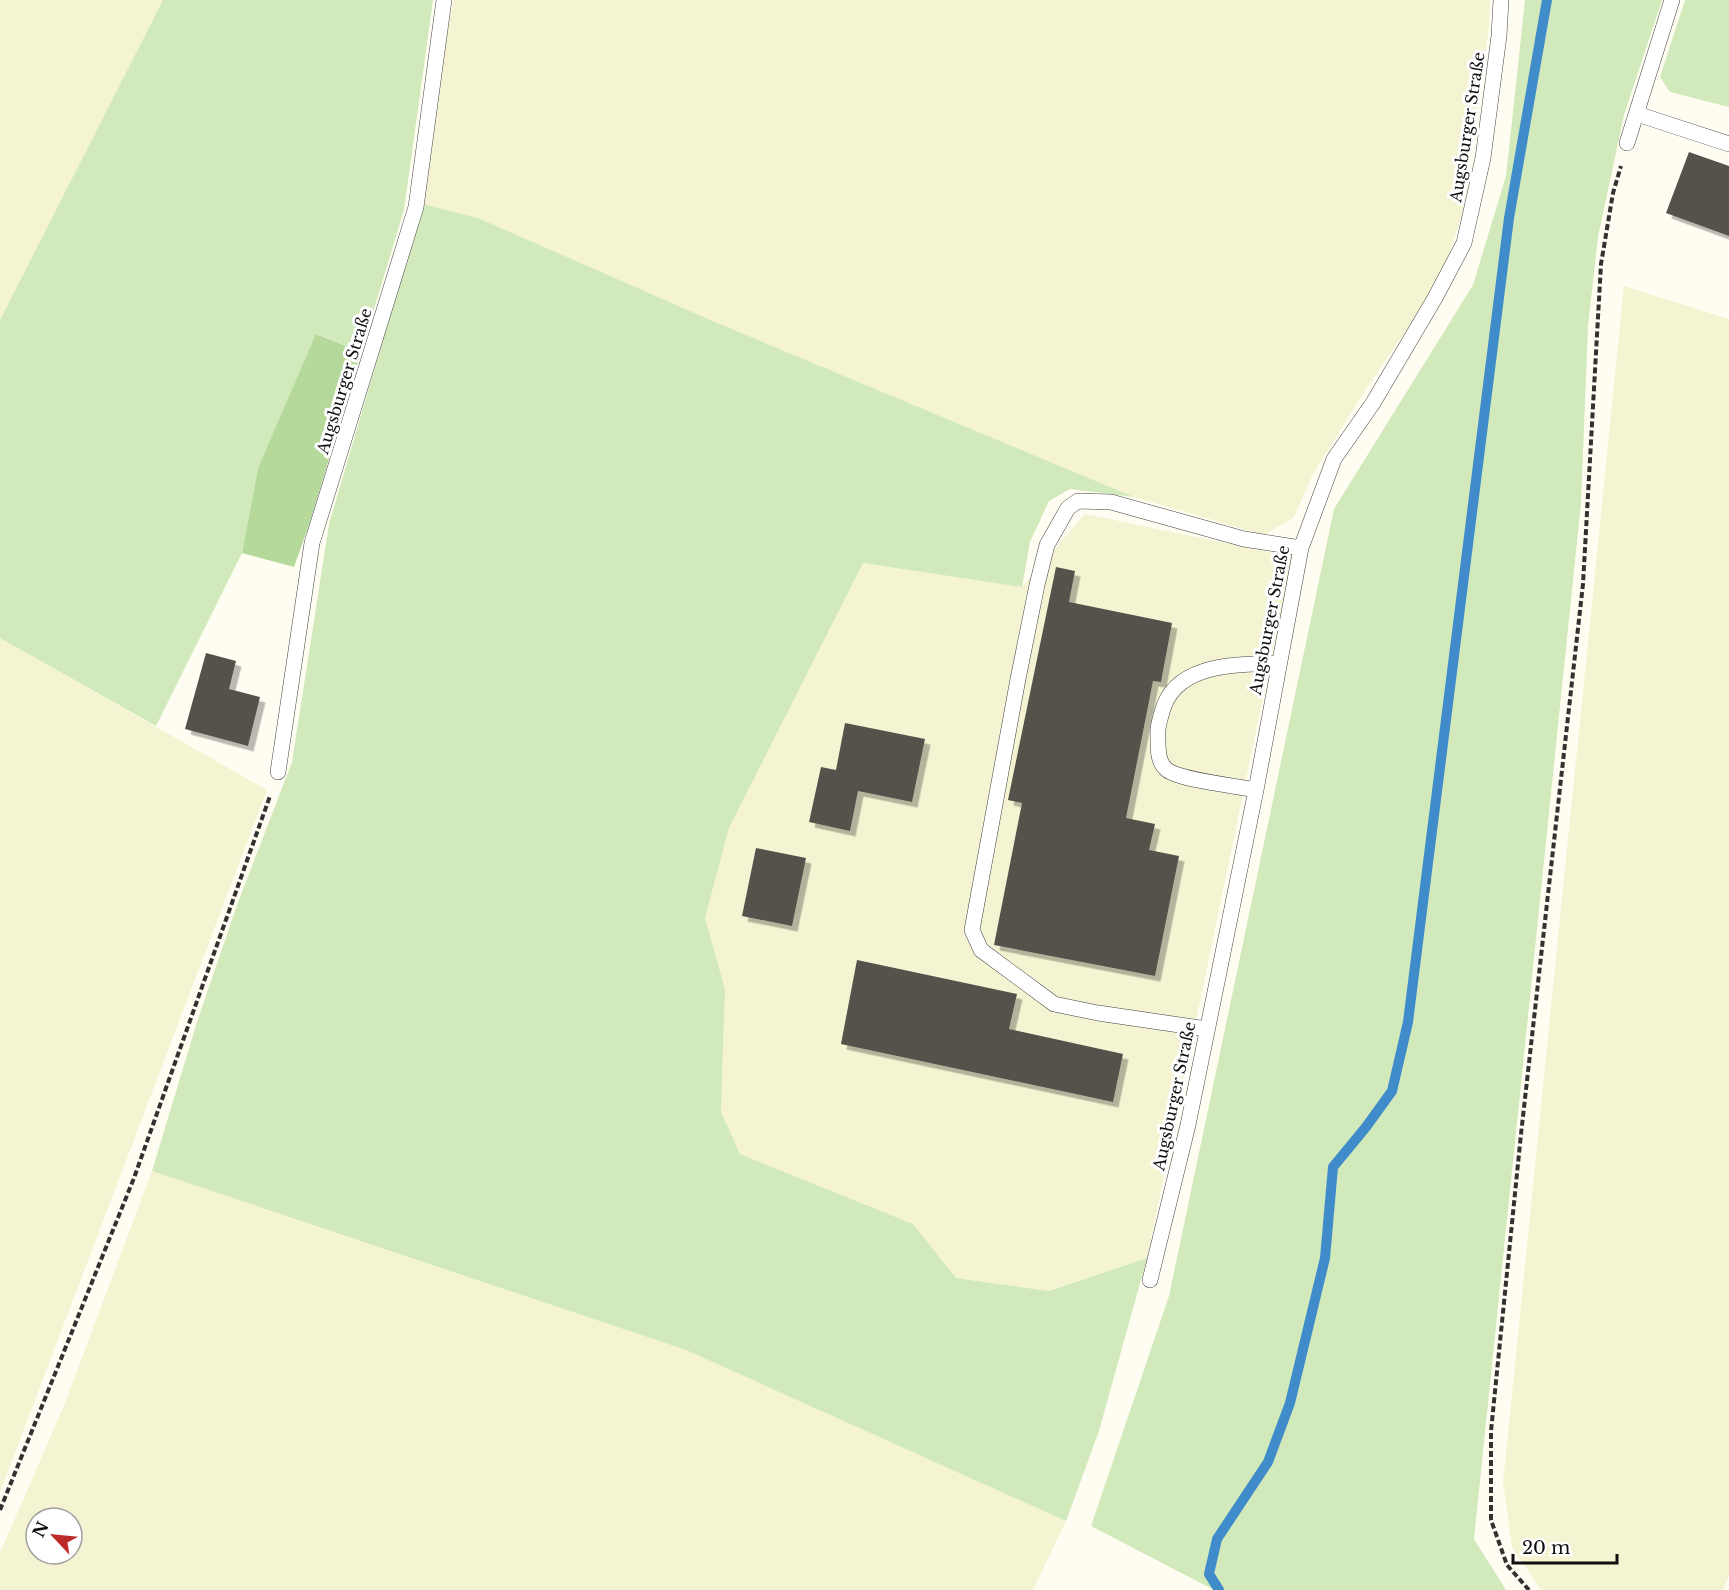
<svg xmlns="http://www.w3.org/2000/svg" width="1729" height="1590" font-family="'Libre Baskerville',serif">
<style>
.farmland{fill:#f4f3d2;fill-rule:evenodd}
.green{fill:#d1e9bb}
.forest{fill:#b4d99b}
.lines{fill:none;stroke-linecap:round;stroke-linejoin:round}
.stream{stroke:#408cca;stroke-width:10}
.building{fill:#57514b;filter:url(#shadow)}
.service-casing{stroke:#424242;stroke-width:16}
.path{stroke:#313131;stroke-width:4;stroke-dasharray:6 3;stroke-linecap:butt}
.service{stroke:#fff;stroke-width:15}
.labels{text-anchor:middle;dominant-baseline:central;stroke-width:6;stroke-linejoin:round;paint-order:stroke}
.street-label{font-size:16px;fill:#0f0f0f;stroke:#fff}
</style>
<defs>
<filter id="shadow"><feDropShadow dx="5.5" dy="5.5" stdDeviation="0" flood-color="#0004"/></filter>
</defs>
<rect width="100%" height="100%" fill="#fffdf1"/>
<path class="farmland" d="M0,0h163l-163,320z
M454,0h1036l-1,28 -25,182 -26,74 -72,105 -53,85 -19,43 -30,18 -130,-38 -419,-175 -237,-104 -55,-14 21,-158z
M1624,286l105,33v1257l-6,14h-182l-29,-43 -9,-65z
M1085,514l207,43 -145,701 -99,33 -92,-13 -43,-54 -173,-70 -19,-42 4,-123 -20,-71 24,-90 134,-265 159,24z
M0,638l267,152 -267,702z
M152,1171l534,179 380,171 -33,69h-1033v-37l65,-150zM36,1518h36v36h-36z"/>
<path class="green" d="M163,0h270l-29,210 -43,142 -44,-18 -59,134 -16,85 -86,173 -156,-88v-318z
M1525,0h137l-38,115 -26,122 -10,89 -7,177 -107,1036 32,51h-292l-123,-64 78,-230 165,-787 139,-224 33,-109z
M1685,0h44v107l-59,-15 -10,-15z
M423,204l55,14 237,104 419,175 -64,-8 -21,12 -19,41 -8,45 -159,-24 -134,265 -24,90 20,71 -4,123 19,42 173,70 43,54 93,13 98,-33 -48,173 -33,90 -380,-171 -534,-179 45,-149 40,-117 55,-143 37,-238z"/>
<path class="forest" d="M316,334l45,18 -51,170 -16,45 -52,-14 16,-85z"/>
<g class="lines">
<path class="stream" d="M1219,1590l-10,-16 8,-35 51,-77 22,-59 35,-145 8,-91 33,-40 26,-36 16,-69 101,-804 38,-218"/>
</g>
<path class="building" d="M1689,152l40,14v70l-63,-23z
M1056,567l19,4 -6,31 103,21 -11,59 -8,-1 -27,137 29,6 -6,26 30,6 -24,120 -161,-31 28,-142 -14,-3z
M206,653l30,8 -7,28 31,8 -12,49 -63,-17z
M845,723l80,16 -13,63 -54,-11 -8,40 -41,-9 12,-55 15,3z
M756,848l50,10 -14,68 -50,-10z
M857,960l160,34 -8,35 114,25 -10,48 -272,-58z"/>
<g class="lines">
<defs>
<path id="service" d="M1637,114l92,30
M1627,143l45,-143
M278,772l34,-229 104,-336 28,-207
M1256,790c-18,-4 -79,-10 -90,-21 -9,-8 -8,-23 -8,-34 -1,-8 2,-15 4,-23 13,-50 75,-47 117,-49
M1207,1029l-109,-16 -44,-9 -73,-54 -9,-20 46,-251 19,-94 10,-40 21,-37 10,-7 33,1 133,37 57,9
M1150,1280l38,-155 68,-335 45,-242 33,-89 39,-56 62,-105 29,-55 19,-85 16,-122 2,-36"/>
</defs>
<use href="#service" class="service-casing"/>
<path class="path" d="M0,1510l134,-332 136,-382
M1529,1590l-22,-25 -16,-45v-89l30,-297 62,-550 18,-320 12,-71 8,-27"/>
<use href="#service" class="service"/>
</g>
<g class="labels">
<g class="street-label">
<text transform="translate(1467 127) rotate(-81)">Augsburger Straße</text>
<text transform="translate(344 381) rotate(-73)">Augsburger Straße</text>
<text transform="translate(1269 620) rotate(-79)">Augsburger Straße</text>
<text transform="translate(1174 1096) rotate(-78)">Augsburger Straße</text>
</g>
</g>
<g transform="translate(54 1536) rotate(296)"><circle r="28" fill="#ffffff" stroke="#9f9f9f" stroke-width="1.5"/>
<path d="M0-4.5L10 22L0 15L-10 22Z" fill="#bc2a2a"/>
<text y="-9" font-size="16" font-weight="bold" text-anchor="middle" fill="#0f0f0f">N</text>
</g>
<path d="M1513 1554v9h104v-9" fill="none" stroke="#0f0f0f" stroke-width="3"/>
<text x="1522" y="1554" font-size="18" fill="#0f0f0f" stroke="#ffffff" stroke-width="4.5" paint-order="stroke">20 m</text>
</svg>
